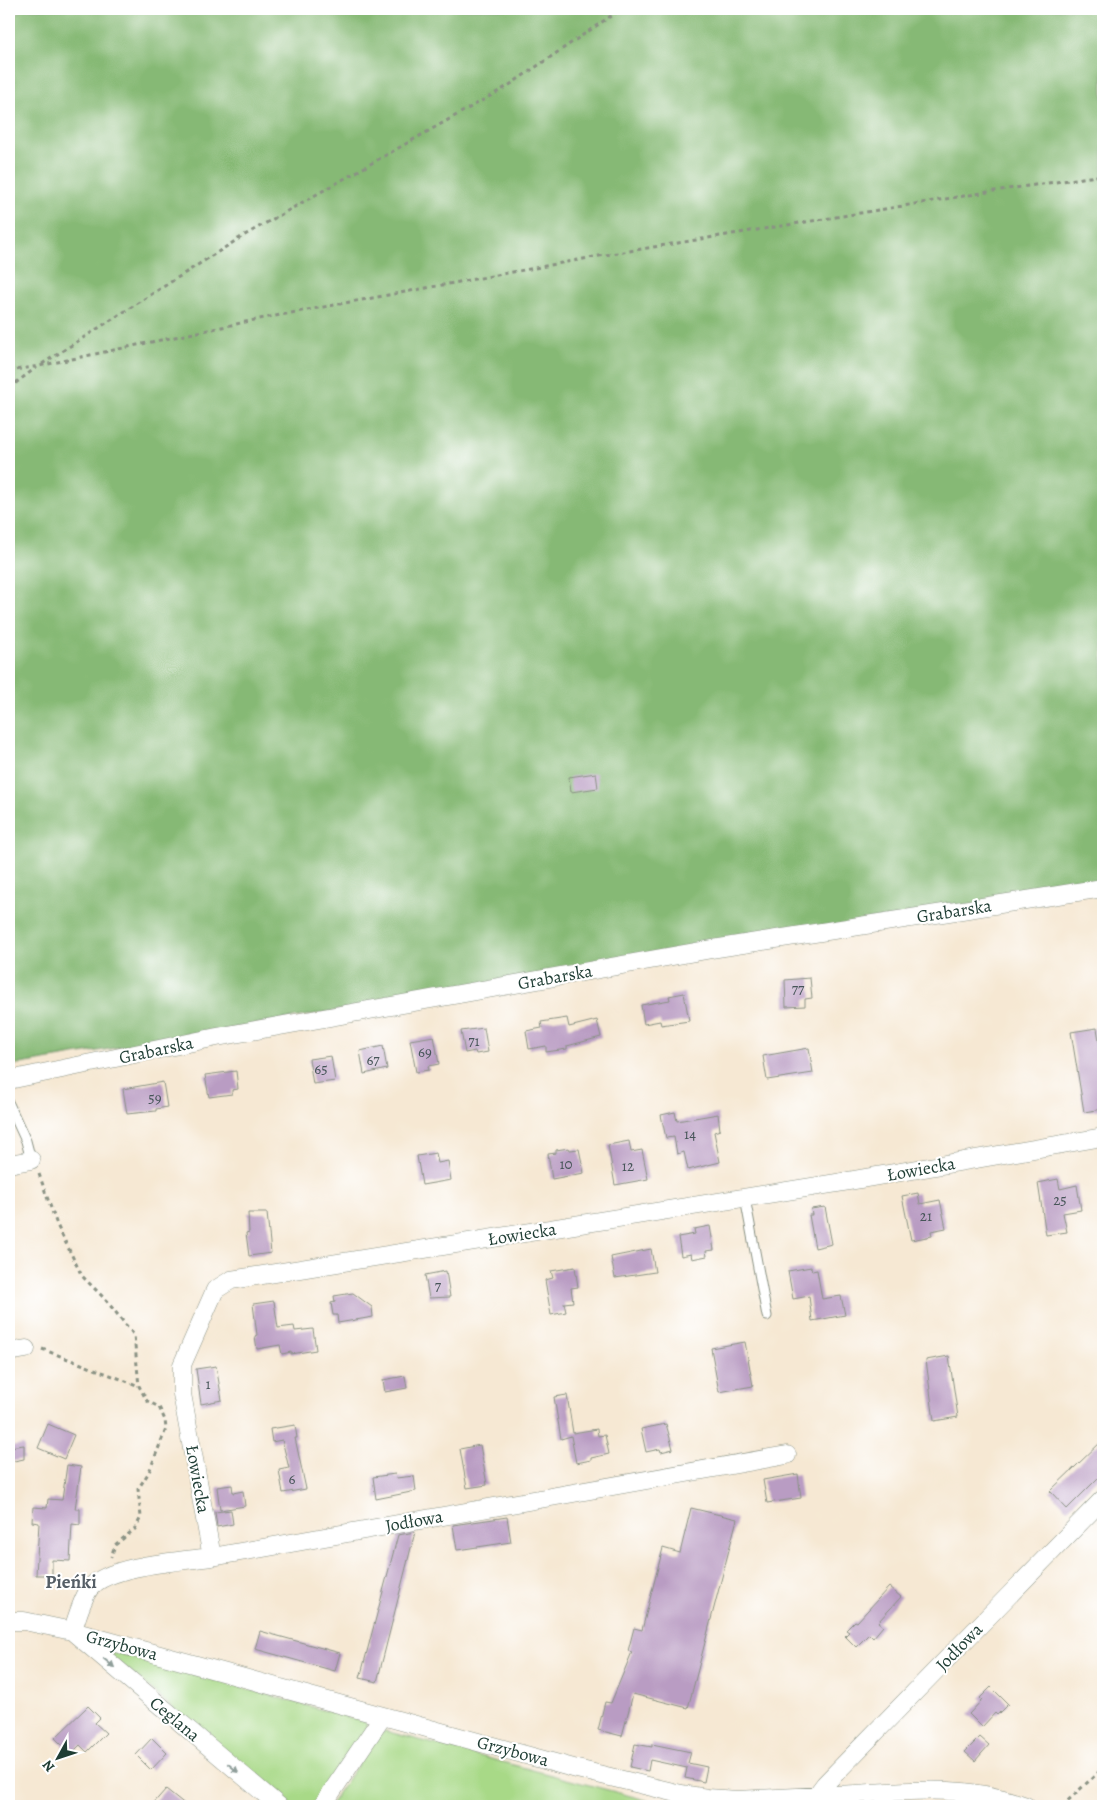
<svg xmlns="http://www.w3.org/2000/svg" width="1112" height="1815" font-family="Alegreya,serif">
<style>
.green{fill:#a8d987;stroke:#648b5e}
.forest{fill:#86b974;stroke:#527b54}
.building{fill:#b99cc3}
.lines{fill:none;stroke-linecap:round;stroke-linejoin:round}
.service-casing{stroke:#8a9284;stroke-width:11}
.minor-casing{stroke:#8a9284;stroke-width:19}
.path{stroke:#8a9284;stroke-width:3;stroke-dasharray:4 4;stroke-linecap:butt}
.service{stroke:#fff;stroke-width:9}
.minor{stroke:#fff;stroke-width:18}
.oneway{fill:#8f9e9a}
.labels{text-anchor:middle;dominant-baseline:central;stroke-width:4;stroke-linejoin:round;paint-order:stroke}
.number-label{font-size:15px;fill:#465558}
.street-label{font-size:18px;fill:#1f3d34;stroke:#fff}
.neighbourhood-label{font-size:19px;font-weight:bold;fill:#555e66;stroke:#fff}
</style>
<rect width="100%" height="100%" fill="#fff"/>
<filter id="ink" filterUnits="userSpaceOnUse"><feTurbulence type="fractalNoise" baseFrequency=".02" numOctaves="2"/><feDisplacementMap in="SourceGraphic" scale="10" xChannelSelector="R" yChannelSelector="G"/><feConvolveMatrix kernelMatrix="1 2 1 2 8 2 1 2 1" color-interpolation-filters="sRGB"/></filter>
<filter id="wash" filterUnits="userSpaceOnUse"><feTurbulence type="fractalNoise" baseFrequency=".0096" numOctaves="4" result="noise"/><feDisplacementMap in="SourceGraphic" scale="20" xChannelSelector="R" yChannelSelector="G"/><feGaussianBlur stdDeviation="1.12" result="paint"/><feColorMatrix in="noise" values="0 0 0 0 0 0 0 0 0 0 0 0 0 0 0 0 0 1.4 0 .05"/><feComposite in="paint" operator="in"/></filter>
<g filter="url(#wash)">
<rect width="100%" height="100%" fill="#f6e8d3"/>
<path class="green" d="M114,1652l252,70 1,9 -51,75h-29l-175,-150z
M385,1731l276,73 16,2h-348l50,-72z"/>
<path class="forest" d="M23,9h1080v876l-409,65 -685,116v-1046z"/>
<g id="blocks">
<path class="building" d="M596,773l2,15 -27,4 -2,-15z
M810,978l2,20 -7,1v7l-19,1 -1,-27z
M684,993l5,28 -28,4 -1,-4 -16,3 -3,-19 29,-5 -1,-4z
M567,1018l2,9 28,-7 4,17 -34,9v3l-21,3v-6l-17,3 -3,-18 16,-3 -1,-6z
M484,1028l4,24 -12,2 -1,-3 -10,2 -4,-22z
M1097,1028l6,38v43l-19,3 -13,-80z
M434,1036l5,28 -11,2 1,4 -13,2 -6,-32z
M383,1046l4,23 -23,5 -4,-23z
M809,1048l4,25 -46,7 -4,-24z
M331,1056l4,25 -22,3 -4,-25z
M236,1071l2,18 -6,1v4l-23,3 -4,-22z
M163,1082l4,25 -11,2v2l-29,3 -4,-25z
M675,1112l2,9 41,-7 2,16 -6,2 6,30 -32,8 -4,-18 -7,2 -3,-17 -8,1 -5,-23z
M629,1141l2,11 11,-2 6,29 -33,6 -7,-40z
M569,1148l1,2 9,-1 5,24 -32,6 -4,-25 8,-1v-3z
M436,1153l2,10 10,-2 3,19 -29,5 -5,-29z
M1058,1179l2,10 17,-4 4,25 -18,3 4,19 -21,3 -8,-52z
M918,1193l2,11 20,-4 6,28 -15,3 1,5 -21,4 -9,-44z
M825,1207l7,37 -17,4 -6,-33h3l-1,-6z
M248,1213h19l4,40 -22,3 -3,-23 3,-1z
M710,1226l4,24 -8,1 1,5 -15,3 -1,-5 -10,2 -3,-19 17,-3 -1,-5z
M651,1249l4,23 -40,6 -4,-21z
M575,1267l3,20 -7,1 2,14 -9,1 2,9 -15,3 -6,-35 8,-2 -2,-7z
M811,1267l1,4 5,-1 5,29 19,-3 4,19 -33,6 -3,-25 -16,3 -5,-28z
M446,1271l4,26 -21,1 -4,-23z
M353,1293l19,14 1,10 -35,6 -1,-8h-4l-2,-12 4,-1 -1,-6z
M274,1301l4,27 16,-2 1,5 18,-2 3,21 -25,4v-2l-9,2 -2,-9 -23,4 -2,-13 2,-1 -4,-31z
M745,1342l8,44 -34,6 -8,-44z
M949,1356l9,61 -24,4 -8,-61z
M216,1366l6,34 -21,4 -5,-35z
M405,1376l2,12 -22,4 -2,-12z
M567,1395l6,38 24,-4 1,7 7,-1 4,19 -18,4v2l-15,3 -5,-27 -10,3 -7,-42z
M48,1424l26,11 -10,24 -26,-11z
M666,1424l7,25 -12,3 -1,-3 -14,3 -5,-23z
M295,1425l2,13h-2l11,51 -23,4 -4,-23 10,-2 -7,-28 -10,2 -2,-13z
M1103,1440v33l-36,36 -17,-18z
M24,1445v14l-15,3v-15z
M480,1445l7,40 -20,3 -7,-39z
M67,1465l14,2 -6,42h5v16l-8,-1 -2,37 -18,-1v15h-16l3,-52 -7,-1 1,-15 14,1 1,-9 14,1z
M395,1474l1,4 18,-2 2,15 -40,8 -3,-22z
M798,1474l3,24 -34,5 -4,-23z
M232,1485l1,8 10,-2 2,15 -25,4 -3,-23z
M691,1508l46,11 -49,189 -55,-14 -11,42 -24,-6 7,-28 6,1 21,-51 -4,-1 6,-23 8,2 21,-82 17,5z
M231,1510l2,14 -16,3 -2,-15z
M507,1517l4,25 -54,8 -4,-25z
M415,1532l-38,150 -17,-4 38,-143z
M889,1587l12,10 -23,25 5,4 -10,12 -4,-4 -13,13 -11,-11 4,-4 -3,-2 9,-9 2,1z
M260,1631l80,22 -5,18 -80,-22z
M991,1687l17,17 -11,11 -2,-2 -13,14 -13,-13 13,-14 -2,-2z
M88,1706l12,12 -5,5 11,10 -19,19 -7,-7 -9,9 -16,-16z
M980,1737l9,8 -14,16 -10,-9z
M152,1738l15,15 -16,17 -15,-15z
M635,1744l17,3v-3l39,8 -3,11 19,4 -3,15 -19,-4 2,-10 -37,-8 -2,11 -18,-4z
M166,1789l21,17h-36z"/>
</g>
</g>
<g filter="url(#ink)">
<use href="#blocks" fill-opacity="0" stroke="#8a9284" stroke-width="1"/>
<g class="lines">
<defs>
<path id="service" d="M9,1104l17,37 5,19
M745,1198l22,118"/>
<path id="minor" d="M9,1080l208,-43 495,-88 391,-61
M9,1164l22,-4
M9,1352l17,-3
M212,1557l-30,-163v-29l33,-75 16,-10 606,-97 266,-46
M9,1621h15l48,10 505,138 104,25 26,4 31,2c39,-2 79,-4 118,-6 58,-4 113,-9 170,12
M816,1796l9,-12 278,-285
M279,1806l-207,-175c5,-12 10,-33 18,-43 19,-23 92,-27 122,-31l575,-102
M322,1806l61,-90"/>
</defs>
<use href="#service" class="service-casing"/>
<use href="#minor" class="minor-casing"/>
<path class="path" d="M42,364l201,-128 265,-150 113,-77
M9,371l30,-5 225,-48 341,-63 389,-64 109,-16
M9,388l28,-21
M39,1174l18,51 25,51 23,23 29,36 5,51 8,15 12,6 6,13 1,9 -17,43 -11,17 3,28 -6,12 -20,16 -4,12
M42,1349l97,37
M1062,1806l41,-38"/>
<use href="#service" class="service"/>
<use href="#minor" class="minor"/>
</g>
<defs><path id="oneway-solid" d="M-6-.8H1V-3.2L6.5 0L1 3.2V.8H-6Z" transform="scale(1.25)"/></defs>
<g class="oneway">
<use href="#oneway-solid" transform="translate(109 1663) rotate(40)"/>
<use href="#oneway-solid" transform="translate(233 1768) rotate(40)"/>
</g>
</g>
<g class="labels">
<g class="number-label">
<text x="798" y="989">77</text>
<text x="474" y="1041">71</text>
<text x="425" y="1052">69</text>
<text x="373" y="1060">67</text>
<text x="321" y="1069">65</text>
<text x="155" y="1098">59</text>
<text x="690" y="1134">14</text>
<text x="566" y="1164">10</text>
<text x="628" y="1166">12</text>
<text x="1060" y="1200">25</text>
<text x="926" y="1216">21</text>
<text x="438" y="1286">7</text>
<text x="208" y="1384">1</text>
<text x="292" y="1479">6</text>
</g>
<g class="street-label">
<text transform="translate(954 911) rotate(-9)">Grabarska</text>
<text transform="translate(555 977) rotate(-10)">Grabarska</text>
<text transform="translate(156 1050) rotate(-12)">Grabarska</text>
<text transform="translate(921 1169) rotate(-10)">Łowiecka</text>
<text transform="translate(522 1234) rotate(-9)">Łowiecka</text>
<text transform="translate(198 1479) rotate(80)">Łowiecka</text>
<text transform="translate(414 1521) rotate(-10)">Jodłowa</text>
<text transform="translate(122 1645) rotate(15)">Grzybowa</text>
<text transform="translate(959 1647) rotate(-46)">Jodłowa</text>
<text transform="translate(175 1719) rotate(40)">Ceglana</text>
<text transform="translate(513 1751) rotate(15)">Grzybowa</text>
</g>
<g class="neighbourhood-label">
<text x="71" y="1582">Pieńki</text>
</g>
</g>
<rect width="1112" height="1815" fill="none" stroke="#fff" stroke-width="30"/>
<g transform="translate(58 1758) rotate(230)" stroke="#ffffff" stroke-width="4" paint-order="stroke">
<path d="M0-4L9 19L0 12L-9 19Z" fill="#1f3d34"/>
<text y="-8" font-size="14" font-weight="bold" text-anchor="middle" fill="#1f3d34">N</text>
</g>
</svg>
